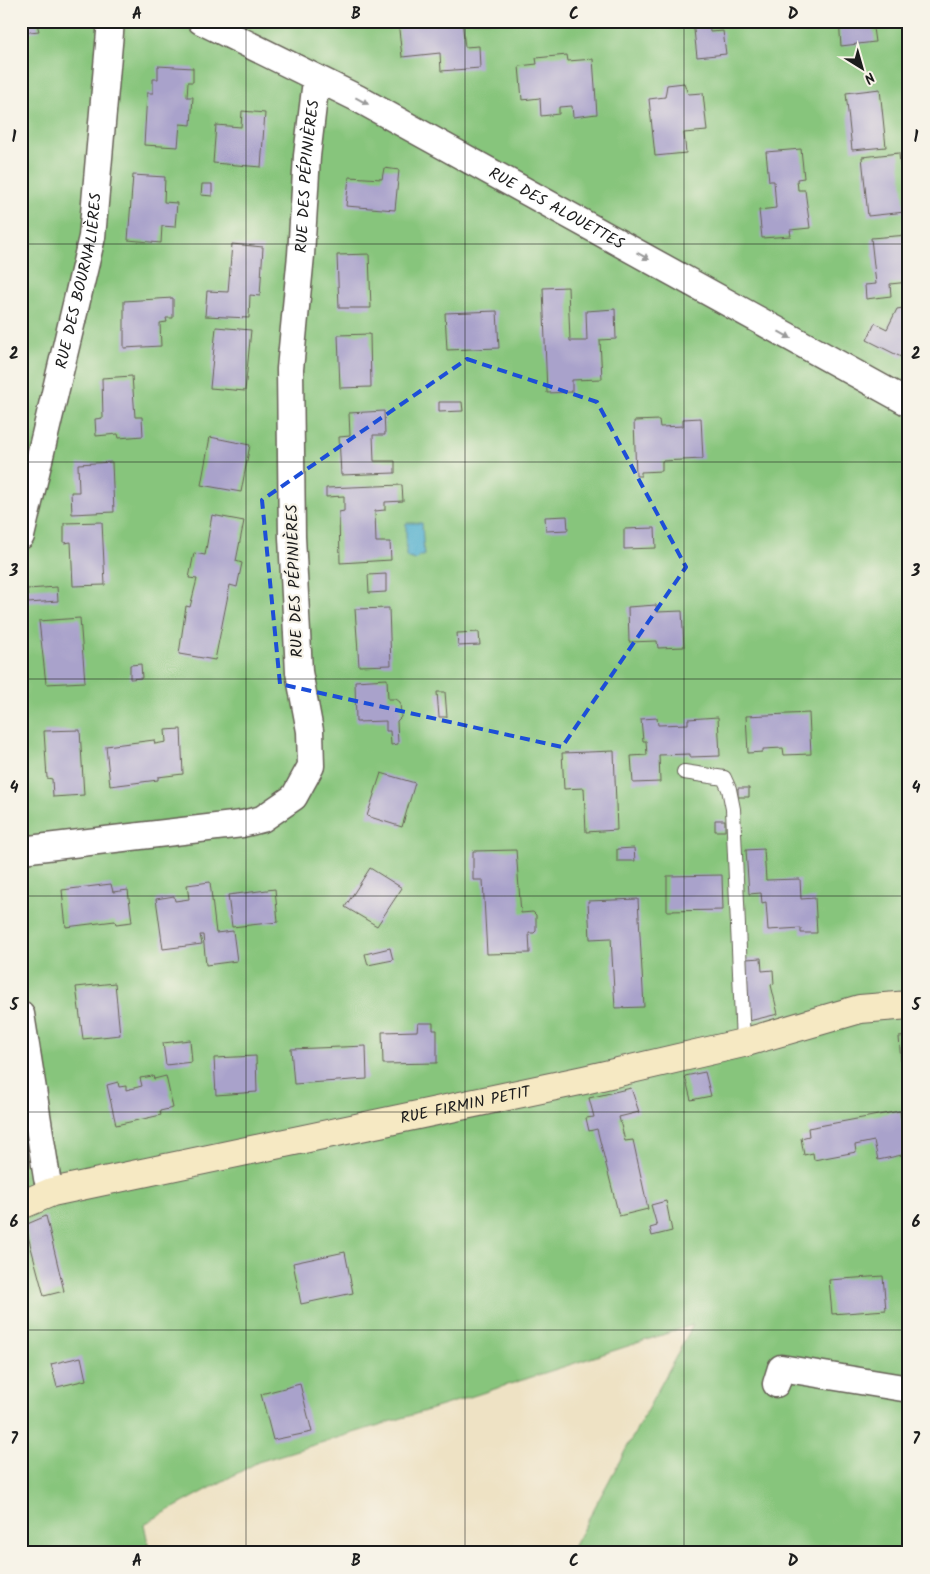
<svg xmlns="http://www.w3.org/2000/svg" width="930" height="1574" font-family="Kalam,sans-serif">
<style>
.green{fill:#87c57c;stroke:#52704c}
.water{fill:#4eadcd;stroke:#356474}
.building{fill:#a9a2cb}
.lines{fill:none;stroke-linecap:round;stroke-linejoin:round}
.lane-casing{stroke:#666157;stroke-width:16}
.street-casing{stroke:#666157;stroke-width:29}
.secondary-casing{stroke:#666157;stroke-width:30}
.lane{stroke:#fff;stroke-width:14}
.street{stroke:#fff;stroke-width:26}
.secondary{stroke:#f6e9c3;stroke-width:28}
.oneway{fill:#999}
.marked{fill:none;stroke:#1d4ed8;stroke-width:4;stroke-dasharray:10 6;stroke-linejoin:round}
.grid{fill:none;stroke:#1c1c1c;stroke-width:1;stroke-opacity:0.55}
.labels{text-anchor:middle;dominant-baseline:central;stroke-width:4.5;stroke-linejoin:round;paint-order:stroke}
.street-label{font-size:16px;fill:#1c1c1c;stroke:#f7f3e8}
.neatline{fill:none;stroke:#1c1c1c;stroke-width:2}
.grid-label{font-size:16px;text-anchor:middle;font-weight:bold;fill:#1c1c1c}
</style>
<rect width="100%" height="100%" fill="#f7f3e8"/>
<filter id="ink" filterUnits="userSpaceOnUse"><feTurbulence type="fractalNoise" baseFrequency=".02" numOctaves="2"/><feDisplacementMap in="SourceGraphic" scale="10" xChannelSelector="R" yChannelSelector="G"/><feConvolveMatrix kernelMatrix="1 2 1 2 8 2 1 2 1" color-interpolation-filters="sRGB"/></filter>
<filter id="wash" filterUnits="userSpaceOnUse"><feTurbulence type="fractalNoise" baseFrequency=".0096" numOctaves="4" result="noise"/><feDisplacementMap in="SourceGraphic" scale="20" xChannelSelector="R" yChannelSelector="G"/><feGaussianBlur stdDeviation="1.12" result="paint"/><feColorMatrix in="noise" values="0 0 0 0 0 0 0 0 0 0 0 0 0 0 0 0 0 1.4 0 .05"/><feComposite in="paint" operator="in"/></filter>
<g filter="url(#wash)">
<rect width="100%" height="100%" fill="#eee2c4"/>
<path class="green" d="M21,21h888v1532h-339l123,-228 -248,80 -187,57 -114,62 6,29h-129z"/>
<path class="water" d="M406,523h16l2,33h-5l-4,4 -9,-3z"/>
<g id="blocks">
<path class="building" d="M21,21h15l3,10 -18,2z
M398,21h64l3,26 14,-1 1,22 -39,3 -1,-18 -38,4z
M693,21h16l1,11 13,-1 3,23 -29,3z
M839,21h33l3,21 -34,4z
M567,55l1,6 25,-2 4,55 -24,3 -1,-11 -13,1v7l-18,2 -1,-18 -18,2 -3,-34 18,-2 -1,-6z
M158,66l35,2v14h-5l-1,15h6l-2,28 -11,-1 -2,23 -34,-2 3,-52h6v-14h5z
M684,83l4,11 15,-1 4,38 -23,2 2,20 -31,3 -6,-57 16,-2 2,-12z
M880,89l6,58 -34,3 -6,-57z
M242,111l23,2 -4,54 -48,-4 3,-38 25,2z
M801,149l3,29 -7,1 1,11h7l5,38 -20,2 1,6 -29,2 -3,-28 17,-2 -2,-27h-5l-3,-29z
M899,153l6,59 -37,4 -6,-59z
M384,168l15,2 -4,40 -49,-4 3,-29 33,2z
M133,175l32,2 -1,25 13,1 -2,24 -13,-1 -1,17 -33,-3z
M202,184h10v12l-11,-1z
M908,235l1,47 -19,2 1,12 -25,3 -1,-14 11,-1 -5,-46z
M232,244l31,3 -3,49 -10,-1 -1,23 -44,-2 2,-25 21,1z
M369,254l2,54h-32l-2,-53z
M568,287l2,54h17l-1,-30 29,-2 1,30 -16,1 2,39 -30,1v12l-25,1 -4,-105z
M173,298v20h-7l1,4 -7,1 1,23 -37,2v-47z
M903,308l6,3v36l-6,11 -36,-18 8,-17 12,6 10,-20z
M497,311l2,37 -52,2 -2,-37z
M216,327l35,3 -6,61 -35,-3z
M370,334l1,53 -31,1 -2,-53z
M132,376l3,41h7l1,19 -24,2 -1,-4 -22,2 -1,-17 8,-1 -1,-40z
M439,402h23l1,9 -24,1z
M384,411l1,24h-12l1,26h21v12l-54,2 -2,-38 11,-1 -1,-23z
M701,418l2,41 -41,2v10l-21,1v4h-5l-2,-55 25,-1 1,7 23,-1v-7z
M210,437l40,8 -9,47 -40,-7z
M112,462l2,50 -42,2 -1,-22h8l-1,-28z
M402,485l1,16 -18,1v8l-10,1 1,31h14l1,18 -51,3 -1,-51 5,-1v-15l-18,1v-9z
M212,515l32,6 -8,40 6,2 -5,24 -7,-2 -15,75 -36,-6 7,-48 4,1 7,-28 -8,-1 5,-25 11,2z
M567,516l1,14 -22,1 -1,-14z
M102,522l3,63 -32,1 -2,-44 -7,1v-20z
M655,528l1,20 -32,1v-20z
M386,574v18l-17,1 -1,-18z
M57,587l1,14 -30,2 -1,-14z
M656,605l1,7 25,-1 2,36 -26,1 -1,-7 -28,1 -1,-35z
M389,608l2,57 -32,1 -4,-57z
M80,618l5,64 -39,2 -7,-63z
M479,632l1,13 -22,1 -1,-13z
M141,664l1,14 -12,1v-14z
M387,679l1,20h8l4,3 1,15 -4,4 1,23 -7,1 -1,-14h-4v-10l-30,1 -1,-41z
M437,692h8l2,25h-8z
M809,713l2,41 -27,1 -1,-7 -20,1v3l-15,1 -2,-37z
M718,717l2,39 -30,1v-3l-31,1 1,27 -27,1 -2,-27 16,-1 -1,-14h-3l-2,-22 16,-1 1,7 30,-1v-5z
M181,729l2,45 -25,3v3l-48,6 -4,-40 48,-6 1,4 11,-2 -1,-12z
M80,730l4,65 -31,2 -1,-18 -5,-1 -3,-47z
M614,751l3,79 -31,2 -2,-44 -20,1 -2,-36z
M381,773l34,10 -13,44 -35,-11z
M738,788h11v9h-11z
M715,820h10v11h-10z
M634,848l1,13h-18v-12z
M764,849l2,31 34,-1 1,20 14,-1 2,35h-16v-5l-33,2 -2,-28 -4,1 -1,-10 -12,1 -3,-44z
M516,850l5,63 12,-1 3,3v16l-2,2h-5l1,20 -43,1 -4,-74h-10v-29z
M370,868l32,20 -25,38 -32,-19z
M722,875l1,35 -56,1v-35z
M210,882l6,51 17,-2 4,30 -31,4 -3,-30h-3l2,9 -39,5 -7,-50 18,-3 1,5 14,-2 -2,-14z
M111,884l2,8 15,-2 4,32 -16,2 -1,-3 -49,6 -4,-37z
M275,889l3,33 -46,5 -4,-32z
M638,899l6,108 -29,1 -4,-70 -21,1 -2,-38z
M390,948l3,12 -25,5 -3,-11z
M761,958l1,13 11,-1 1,14 -3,1 7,29 -29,7 -3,-62z
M115,983l5,52 -37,4 -7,-52z
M418,1023h15v7h4v33l-54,1 -1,-32 35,-1z
M909,1036v25l-8,1 -2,-25z
M190,1040l2,22 -26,3 -3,-22z
M366,1046l1,33 -73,5 -3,-35z
M256,1056l1,36 -41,3 -2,-37z
M705,1072l6,24 -20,4 -6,-24z
M153,1076l1,3 12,-3 7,32 -13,3 1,4 -45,10 -9,-40 11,-3 1,5 7,-1v4l16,-4 -2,-8z
M631,1088l8,24 -20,5 6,24 8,-1 15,69 -29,7 -22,-87 -8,2 -3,-13 8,-1 -5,-19z
M900,1111l7,43 -29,6 -4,-19 -19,4 1,7 -42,8 -1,-7 -9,2 -3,-17 8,-2 -1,-8z
M903,1162h6v36h-3z
M666,1201l6,30 -20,5 -2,-8 7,-2 -6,-21z
M46,1216l18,75 -20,5 -19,-71z
M345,1252l8,41 -52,11 -8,-41z
M883,1276l3,34 -54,4 -3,-34z
M81,1357l5,23 -29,7 -6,-23z
M300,1384l12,48 -39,8 -12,-46z"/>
</g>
</g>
<g filter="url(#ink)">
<use href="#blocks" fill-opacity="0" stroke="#666157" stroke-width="1"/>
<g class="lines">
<defs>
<path id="lane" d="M684,772l40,6 5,11 4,20 10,234"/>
<g id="street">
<path id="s1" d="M201,21l156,77 552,305"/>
<path id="s2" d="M21,536l71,-299 19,-216"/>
<path id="s3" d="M21,850l221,-26 20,-5 32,-22 17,-31 -1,-35 -11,-59 -7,-135 -2,-168 11,-114 6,-99 8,-67 4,-9"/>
<path d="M21,1014l26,164 5,14"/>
<path d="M776,1384l5,-16 128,21"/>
</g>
<g id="secondary">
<path id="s4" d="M21,1205l31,-13 532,-112 159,-37 117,-34 49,-4"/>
</g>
</defs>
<use href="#lane" class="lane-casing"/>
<use href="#street" class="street-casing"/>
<use href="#secondary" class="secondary-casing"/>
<use href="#lane" class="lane"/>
<use href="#street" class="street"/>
<use href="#secondary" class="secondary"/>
</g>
<defs><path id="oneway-solid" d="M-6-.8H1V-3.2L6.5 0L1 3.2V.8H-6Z" transform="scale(1.25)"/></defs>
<g class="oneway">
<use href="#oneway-solid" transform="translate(362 101) rotate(28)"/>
<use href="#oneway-solid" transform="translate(643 256) rotate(29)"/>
<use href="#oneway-solid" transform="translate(785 335) rotate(29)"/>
</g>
</g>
<path class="marked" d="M467,359l130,43 89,165 -124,180 -282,-63 -18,-184z"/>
<path class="grid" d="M246,21v1532M465,21v1532M684,21v1532M21,244h888M21,462h888M21,679h888M21,896h888M21,1112h888M21,1330h888"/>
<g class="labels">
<g class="street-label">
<text stroke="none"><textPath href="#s3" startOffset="909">RUE DES PÉPINIÈRES</textPath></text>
<text stroke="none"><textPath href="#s1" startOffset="402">RUE DES ALOUETTES</textPath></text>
<text stroke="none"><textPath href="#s2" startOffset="262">RUE DES BOURNALIÈRES</textPath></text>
<text transform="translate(295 581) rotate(-92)">RUE DES PÉPINIÈRES</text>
<text stroke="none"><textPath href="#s4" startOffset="456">RUE FIRMIN PETIT</textPath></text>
</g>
</g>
<rect width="930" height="1574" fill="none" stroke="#f7f3e8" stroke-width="55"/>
<g transform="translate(862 68) rotate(143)" stroke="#f7f3e8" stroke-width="4" paint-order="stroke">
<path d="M0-4L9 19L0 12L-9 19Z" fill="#1c1c1c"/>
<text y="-8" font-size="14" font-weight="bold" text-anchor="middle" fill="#1c1c1c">N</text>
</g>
<rect x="28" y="28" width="874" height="1518" class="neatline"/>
<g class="grid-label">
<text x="137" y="19">A</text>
<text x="356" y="19">B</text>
<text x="574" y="19">C</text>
<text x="793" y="19">D</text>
<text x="14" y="142">1</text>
<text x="916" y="142">1</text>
<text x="14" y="359">2</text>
<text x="916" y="359">2</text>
<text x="14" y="576">3</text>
<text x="916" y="576">3</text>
<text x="14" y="793">4</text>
<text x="916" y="793">4</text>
<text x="14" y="1010">5</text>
<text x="916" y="1010">5</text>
<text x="14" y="1227">6</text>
<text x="916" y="1227">6</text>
<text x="14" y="1444">7</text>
<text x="916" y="1444">7</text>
<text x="137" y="1566">A</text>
<text x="356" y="1566">B</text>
<text x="574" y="1566">C</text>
<text x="793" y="1566">D</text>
</g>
</svg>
